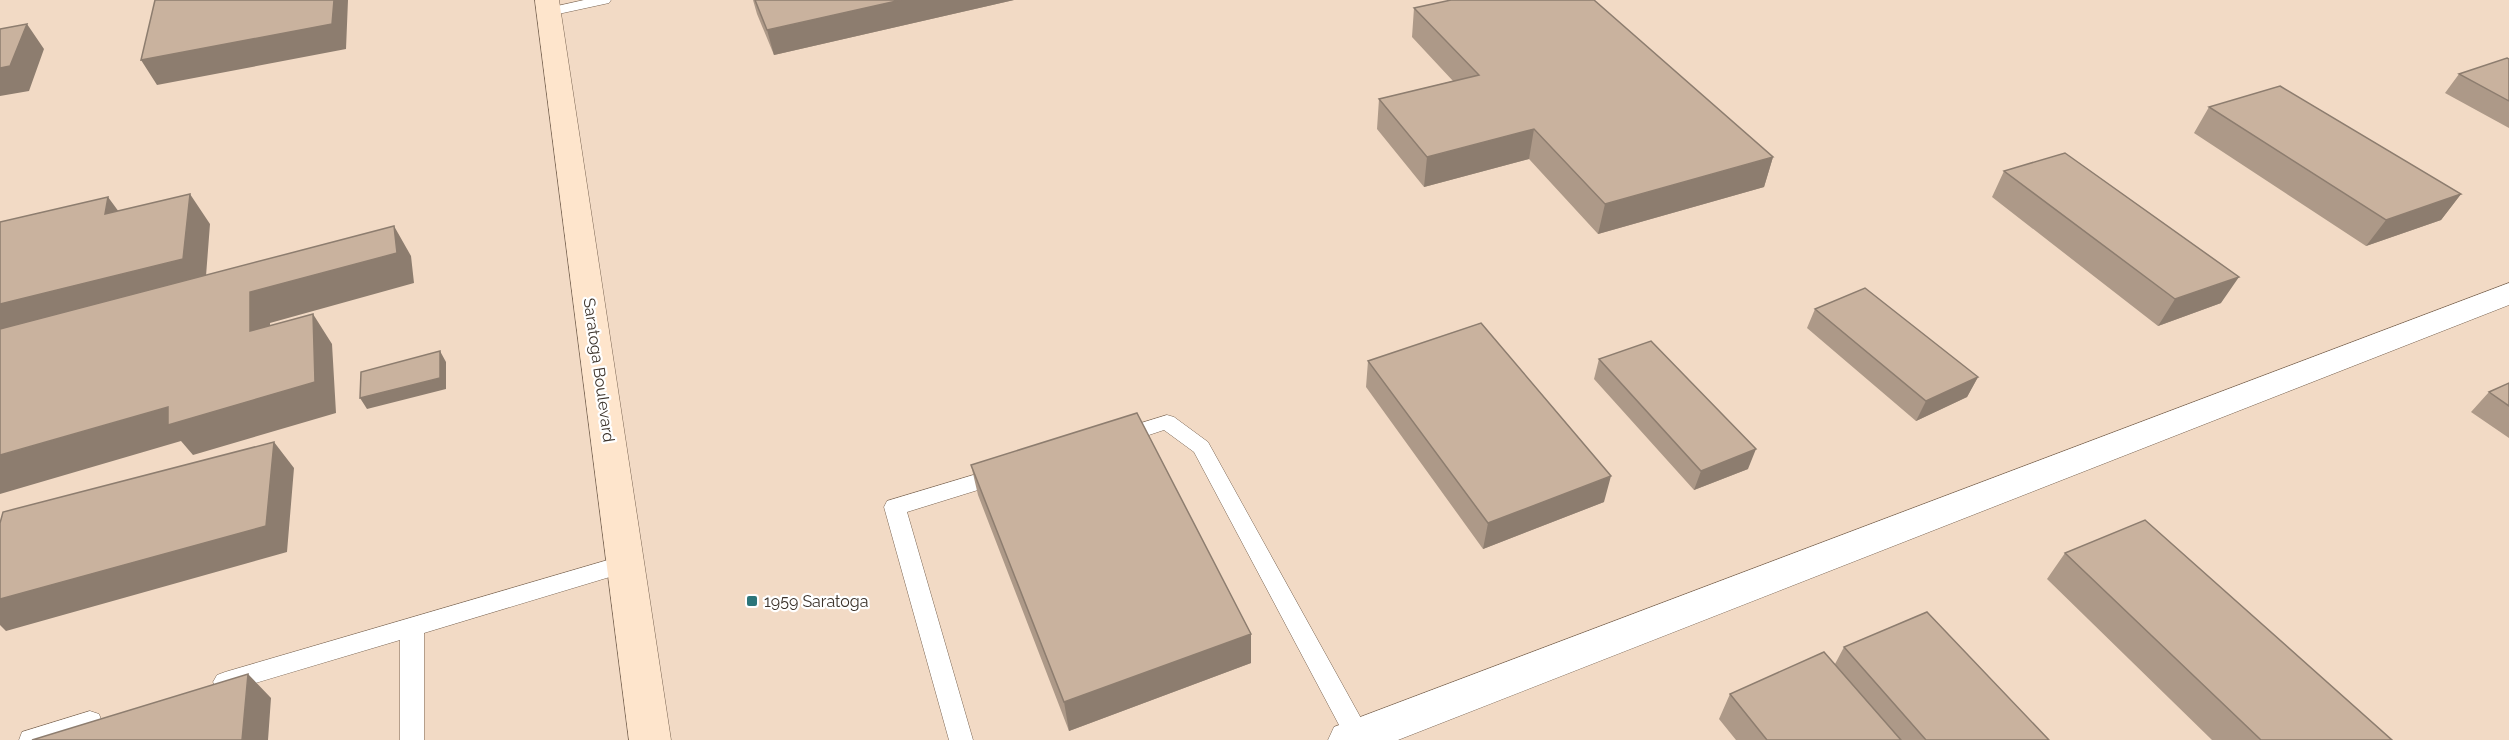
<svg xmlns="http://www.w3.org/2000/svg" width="2509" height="740" font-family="Raleway,sans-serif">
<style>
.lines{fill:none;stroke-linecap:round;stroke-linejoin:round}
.lane-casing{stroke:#7a6553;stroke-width:1}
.street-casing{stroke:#7a6553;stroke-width:1}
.secondary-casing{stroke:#7a6553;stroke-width:1}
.lane{fill:#fff;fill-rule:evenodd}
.street{fill:#fff;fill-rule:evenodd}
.secondary{fill:#fee5cc;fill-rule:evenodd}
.wall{fill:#ad9988}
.shaded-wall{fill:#8d7d6f}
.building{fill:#c9b29e;stroke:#8d7d6f;stroke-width:1.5}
.poi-dot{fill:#2b757a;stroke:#fff;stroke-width:2}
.labels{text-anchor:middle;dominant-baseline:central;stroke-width:4.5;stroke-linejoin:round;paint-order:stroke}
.street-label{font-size:16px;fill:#3b322a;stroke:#fff}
.poi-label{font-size:16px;fill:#3b322a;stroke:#fff;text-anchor:start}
</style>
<rect width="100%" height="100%" fill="#f2dac5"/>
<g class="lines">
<defs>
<path id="lane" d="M584,0h27l-2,3 -60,13 -7,-4 2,-3z
M1167,415l7,2 34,25 159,287 3,8 -1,3h-22l-153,-288 -30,-22 -45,15 -7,-3 -3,-5 3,-5z
M1000,467l7,2 3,6 -3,6 -100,31 66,228h-24l-65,-233 3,-6z
M625,555l8,3 3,6 -3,6 -209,63v107h-24v-100l-175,52 -8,-3 -4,-7 4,-7 8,-3z
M90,711l9,3 3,8 -3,8 -32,10h-48l3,-8z"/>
<path id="street" d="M2509,283v22l-1111,435h-70l6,-13z"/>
<path id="secondary" d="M535,0h24l112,740h-42z"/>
</defs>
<use href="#lane" class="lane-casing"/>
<use href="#street" class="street-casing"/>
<use href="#secondary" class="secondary-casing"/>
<use href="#lane" class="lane"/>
<use href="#street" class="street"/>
<use href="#secondary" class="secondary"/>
</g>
<path class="wall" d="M753,0h261l-240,55 -17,-41z
M1414,8l359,149 -9,30 -166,47 -69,-75 -105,28 -47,-58 2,-30 74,-18 -41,-44z
M2509,59v69l-64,-35 14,-19z
M2209,107l252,87 -20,26 -75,26 -172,-113z
M2004,171l217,132 -63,23 -166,-129z
M1815,309l163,68 -11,20 -51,24 -109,-93z
M1599,359l149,110 -54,21 -100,-111z
M1368,361l236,141 -121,47 -117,-162z
M2509,383v55l-38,-26 18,-20z
M971,465l280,169v29l-182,68 -91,-236z
M2065,553l327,187h-180l-165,-161z
M1844,647l205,93h-313l-17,-21 11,-25 105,-30z"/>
<path class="shaded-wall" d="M334,0h14l-2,49 -189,36 -16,-25z
M901,0h113l-240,55 -7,-25z
M27,24l17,25 -15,42 -29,5v-28z
M1534,129l-5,30 -105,28 3,-30z
M1773,157l-9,30 -166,47 7,-30z
M190,194l20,30 -5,65 -205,52v-37z
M2461,194l-20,26 -75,26 20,-26z
M108,197l22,30 -25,-13z
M394,226l17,30 3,27 -144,40 1,38 -21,-30v-39z
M2239,277l-18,26 -63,23 17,-27z
M313,314l19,30 4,69 -143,42 -12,-14 -181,53v-39l168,-48z
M440,351l6,11v27l-79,20 -7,-11z
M1978,377l-11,20 -51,24 10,-20z
M274,442l20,26 -7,84 -281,79 -6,-6v-26z
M1756,449l-8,20 -54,21 7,-19z
M1611,476l-7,26 -121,47 5,-26z
M1251,634v29l-182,68 -5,-29z
M248,674l23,24 -3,42h-26z"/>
<path class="building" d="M155,0h179l-2,24 -191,36z
M755,0h146l-134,30z
M1451,0h143l179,157 -168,47 -71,-75 -107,28 -48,-58 100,-24 -65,-67z
M27,24l-17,42 -10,2v-39z
M2507,58l2,1v42l-50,-27z
M2280,86l181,108 -75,26 -177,-113z
M2065,153l174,124 -64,22 -171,-128z
M190,194l-7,65 -183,45v-82l108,-25 -3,17z
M394,226l3,27 -147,39v39l63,-17 2,68 -147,43v-18l-168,48v-126z
M1865,288l113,89 -52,24 -111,-92z
M1481,323l130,153 -123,47 -120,-162z
M1651,341l105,108 -55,22 -102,-112z
M440,351v27l-80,20 1,-26z
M2509,383v23l-20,-14z
M1137,413l114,221 -187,68 -93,-237z
M274,442l-8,84 -266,73v-76l3,-11z
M2145,520l247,220h-131l-196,-187z
M1927,612l122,128h-123l-82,-93z
M1824,652l77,88h-134l-37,-46z
M248,674l-6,66h-210z"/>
<rect class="poi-dot" x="746" y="595" width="12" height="12" rx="3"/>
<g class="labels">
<g class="street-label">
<text transform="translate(599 370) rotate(82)">Saratoga Boulevard</text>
</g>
<g class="poi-label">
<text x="764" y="601">1959 Saratoga</text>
</g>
</g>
</svg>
